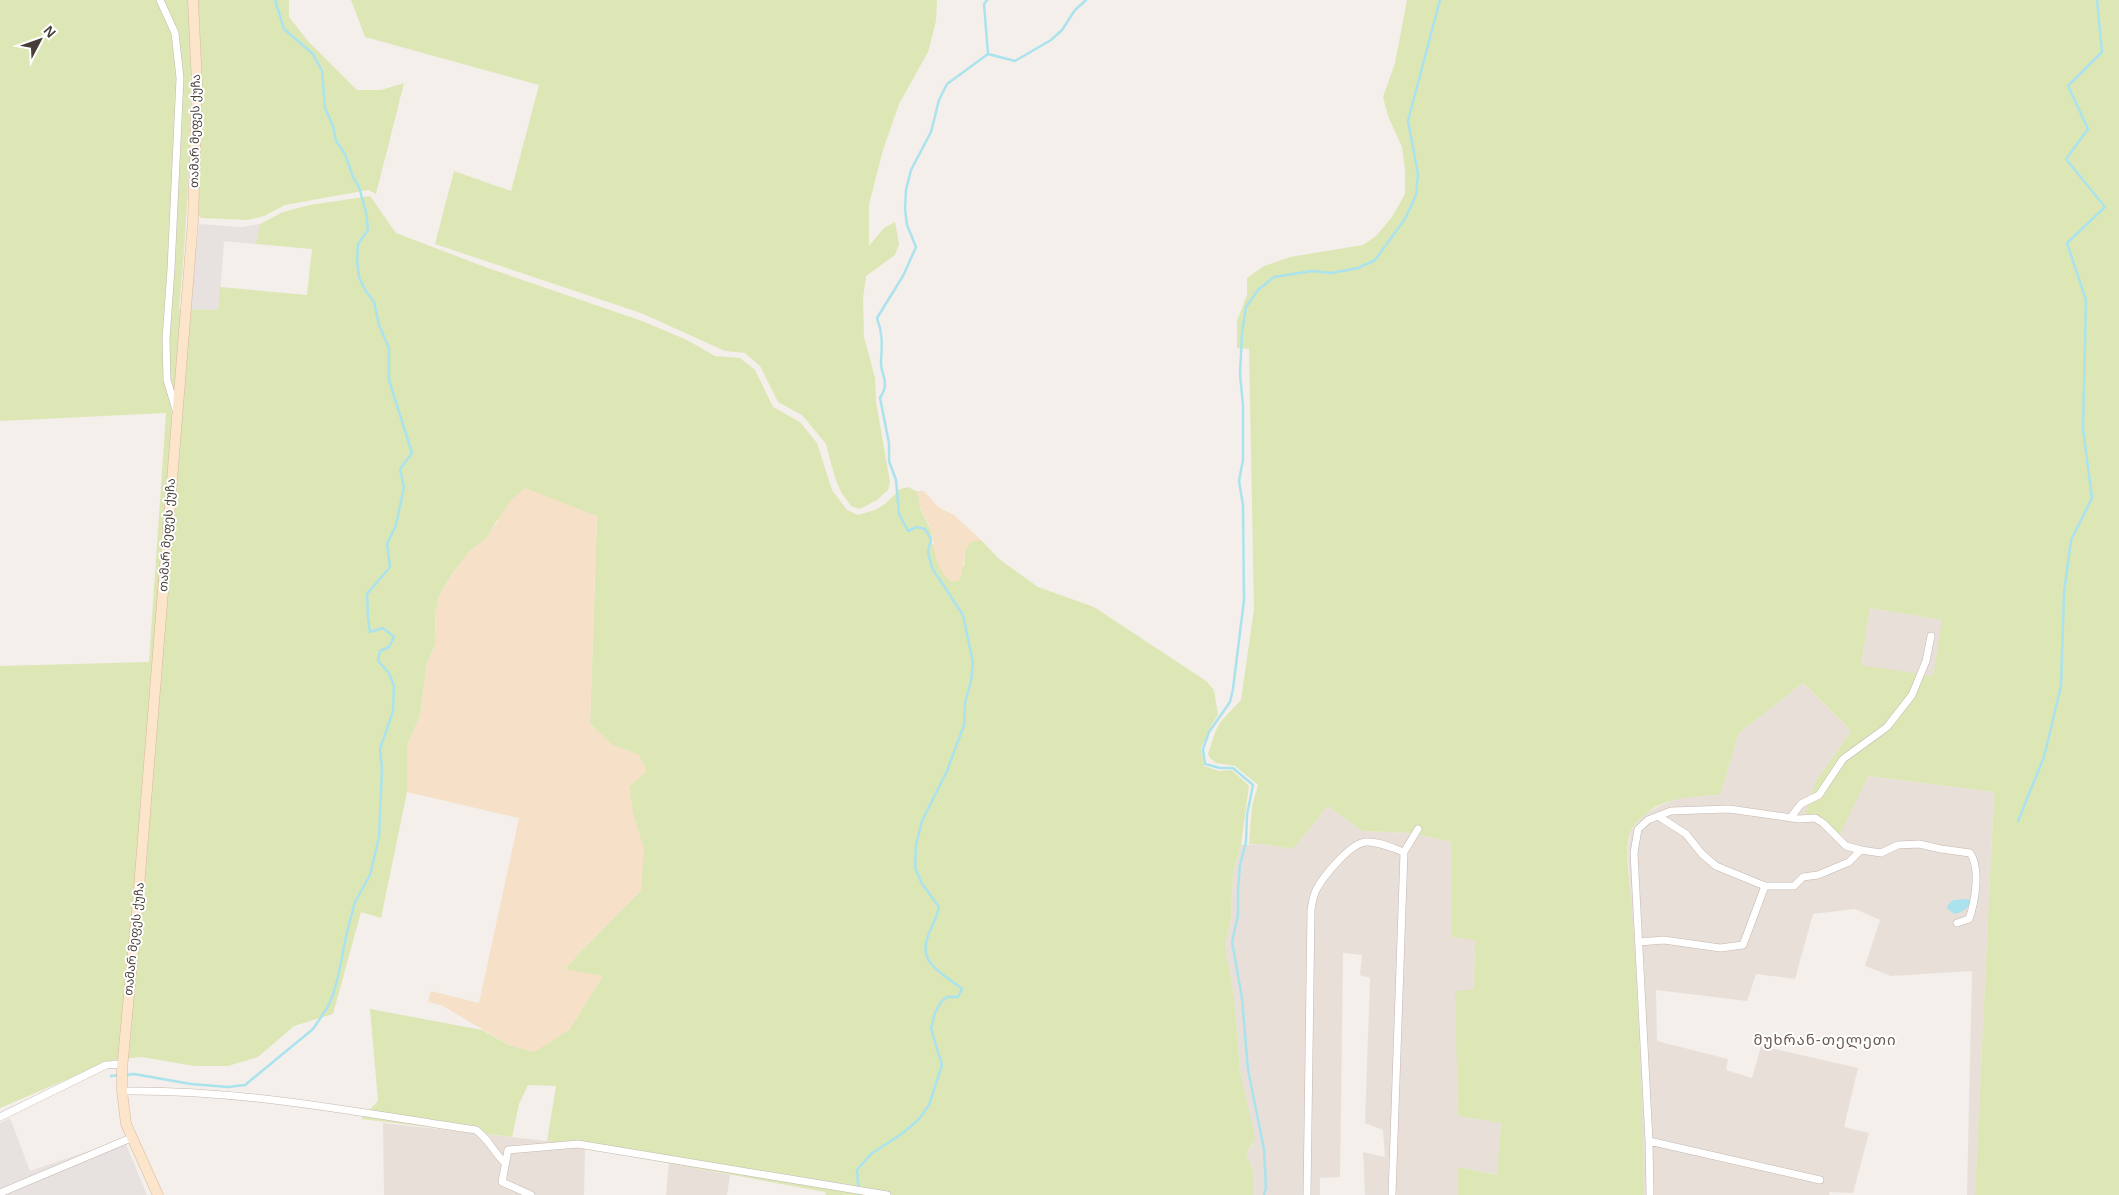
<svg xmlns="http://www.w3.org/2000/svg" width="2119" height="1195" font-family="Arial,'Noto Sans Georgian',sans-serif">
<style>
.residential{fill:#e8dfd9}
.industrial{fill:#e7e1df}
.green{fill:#dde7b5;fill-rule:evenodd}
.sand{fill:#f6e1c8}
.water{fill:#aae3ee}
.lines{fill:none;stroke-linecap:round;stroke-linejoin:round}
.stream{stroke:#aae3ee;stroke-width:2.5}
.street-casing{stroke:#c3b7b0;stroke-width:8}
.secondary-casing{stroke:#d5b99e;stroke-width:11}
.street{stroke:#fff;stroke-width:7}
.secondary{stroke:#fde5cc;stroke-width:10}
.labels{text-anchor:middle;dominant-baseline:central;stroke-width:4;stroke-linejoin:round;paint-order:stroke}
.street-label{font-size:12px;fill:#483e38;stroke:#fff}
.quarter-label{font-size:15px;letter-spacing:1px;fill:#6b5950;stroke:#fff}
</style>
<rect width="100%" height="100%" fill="#f4efea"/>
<path class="residential" d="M1870,608l73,12 -10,56 -72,-10z
M1803,683l48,48 -35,50 22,56 29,-61 127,16 -19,403h-8l5,-224 -81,5 -26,-10 15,-46 -25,-11 -42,5 -18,65 -39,-5 -9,27 -91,-11 1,51 71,18 -2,11 26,8 9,-32 97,22 -14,59 25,6 -16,60 -23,-1 -1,3h-185l-16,-347 3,-17 13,-17 32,-16 44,-3 19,-62z
M1328,806l34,25 47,2 43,9v95l23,2 -1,51 -18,1 2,125 43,7 -3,52 -40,-8v28h-93l-2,-43 22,5 -2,-27 -18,-7 5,-145 -10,-3 2,-20 -19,-2 -3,224 -20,1v17h-67v-25l-7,-16 7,-10 -13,-73 -6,-74 -9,-52 6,-27 2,-45 8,-28 23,-1 29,5z
M383,1123l164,18 38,7 -1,47h-200z
M669,1163l61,12 -3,20h-61z"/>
<path class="industrial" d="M199,224l42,3 19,-3 -4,20 -32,-3 -5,69 -29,-1z
M10,1118l20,53 94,-32 23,56h-147v-72z"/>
<path class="green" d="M0,0h190c3,103 -1,206 -11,309l39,1 2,-23 87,8 5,-46 -56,-5 4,-20 23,-12 27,-7 60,-9 26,37 89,34 157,54 45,19 28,16 25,2 15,12 18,37 27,15 17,21 15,47 15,20 11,5 17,-5 10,-6 15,-15 8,-2 8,4 4,7v10l11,22 1,14 32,22 1,-14 5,-11 11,-1 18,19 39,28 56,20 112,74 8,9 4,25 -7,11 -10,22 3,18 15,5 13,-1 17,16 -8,59 -8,28 -2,45 -6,27 9,52 6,74 15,68 -9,15 7,16v25h-427l-1,-3 -278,-51 9,-55 -28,-1 -9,19 -7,33 -151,-18 17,-18 -8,-92 112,21 29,16 58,-16 33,-53 -38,-8 77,-79 -12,-103 10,-32 -27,-10 -22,-21 7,-208 -100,4 -10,18 -17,13 -18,23 -13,22 -4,19 1,29 -9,19 -7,53 -13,30v46l-26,126 -20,-6 -28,102 -39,12 -36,31 -30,9h-34l-52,-9 -30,3 -112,48v-442l149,-4 17,-249 -166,8z
M198,0h91v17l19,24 49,49h24l23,-7 -28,111 -8,-4 -83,15 -21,11 -16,4 -47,-2 -4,-6c2,-71 6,-142 1,-212z
M351,0h586l-1,21 -8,31 -29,52 -16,46 -14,54v42l15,-18 11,-6 4,22 -4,11 -29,21 -3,23 1,38 11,41 1,24 14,80 -2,8 -11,10 -17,9 -9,-3 -10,-14 -6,-14 -9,-34 -24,-29 -24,-13 -18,-36 -15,-13 -20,-2 -84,-38 -206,-69 19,-73 57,20 28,-106 -174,-48z
M1407,0h712v1195h-144l19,-403 -126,-16 -30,62 -33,-25 11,-32 35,-50 -48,-48 -64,50 -19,62c-35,2 -66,2 -88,34 -9,14 -2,53 -1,71 7,98 11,197 13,295h-186v-28l39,8 4,-52 -43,-7 -3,-125 19,-2 1,-49 -23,-3v-95l-43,-9 -47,-2 -34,-25 -35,43 -29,-5h-15l3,-38 6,-21 -23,-19 -19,-3 -6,-5 -2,-4 8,-24 6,-10 19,-20 13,-91 -5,-260 -12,-1v-27l10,-26v-17l17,-12 26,-9 73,-12 13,-9 16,-19 13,-23v-25l-3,-22 -14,-31 -5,-19 12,-34zM1870,608l72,12 -9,56 -72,-11z"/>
<path class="sand" d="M525,488l72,28 -7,208 22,21 27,10 8,16 -18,16 4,26 11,36 -3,41 -77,79 39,7 -34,54 -35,22 -23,-6 -70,-41 -13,-3 3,-11 48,12 40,-185 -112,-26v-46l13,-30 7,-53 9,-19 -1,-29 4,-19 13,-22 18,-23 17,-13 23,-37z
M916,491h8l14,16 16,8 27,25 -11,2 -5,10 -5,28 -9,2c-18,-19 -15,-27 -20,-51 -1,-8 -7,-14 -10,-22 -3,-6 -1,-12 -5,-18z"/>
<path class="water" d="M1968,899l3,2c-3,8 -8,11 -16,13l-8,-5v-3l6,-6z"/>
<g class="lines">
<path class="stream" d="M987,0l-3,4 4,50
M2018,821l26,-64 17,-71 3,-93 7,-53 21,-42 -9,-69 3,-129 -19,-57 38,-36 -39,-48 22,-30 -20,-43 34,-34 -5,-52
M126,1075l8,-1 57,10 37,3 17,-2 68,-56 14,-21 6,-13 5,-18 9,-45 8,-30 15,-27 9,-38 3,-67 -2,-21 13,-38 1,-25 -5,-13 -11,-12 2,-10 9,-4 5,-10 -11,-9 -13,4 -2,-14 -1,-24 23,-27 -3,-23 9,-19 8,-38 -4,-18 12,-16 -23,-73v-32l-10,-23 -5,-23 -9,-12 -6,-13 -2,-17 1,-16 10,-14 -2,-18 -7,-25 -6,-10 -8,-23 -9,-13 -3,-15 -8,-18 -3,-37 -9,-17 -29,-25 -9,-29
M111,1076l9,-1
M859,1195l-2,-25 14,-16 32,-21 16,-14 10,-14 13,-40 -11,-36 4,-16 6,-11 6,-5h11l4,-8c-18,-15 -45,-25 -34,-53 4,-11 9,-18 11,-29l-18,-25 -6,-15 1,-22 6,-24 25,-50 17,-46 1,-22 6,-22 2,-18 -10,-48 -31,-47 -4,-16 3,-13 -6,-10 -8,-2 -9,4 -9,-17 -3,-34 -7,-19v-18l-9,-45c11,-17 0,-23 1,-37 1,-16 2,-27 -4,-43l26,-42 13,-29 -9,-22 -2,-16 1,-19 5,-20 20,-38 8,-32 8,-16 41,-30 27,7 36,-21 11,-10 13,-20 11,-10
M1264,1195l2,-7 -2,-39 -16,-79 -6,-72 -10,-56 6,-27v-26l2,-24 6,-23 1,-27 6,-30 -20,-17h-13l-15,-4 -2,-15 6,-17 21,-30 3,-13 11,-89 -1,-95 -4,-24 4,-21v-55l-3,-31 2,-41 4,-26 12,-17 16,-13 38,-6 19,2 27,-5 17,-8 30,-41 11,-24 2,-21 -10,-53 32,-121"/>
<defs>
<path id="street" d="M160,0l15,33 5,45 -9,191 -5,70 1,41 9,30
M1658,816l28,18 16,20 14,12 49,20h29l9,-9 15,-2 31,-13 12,-12
M1791,817l10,-13 18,-9 24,-36 44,-32 25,-32 14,-34 5,-25
M1404,852l14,-23
M1639,942l25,-2 56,8 23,-3 22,-59
M122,1091c119,-2 237,22 354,39 13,9 18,23 29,33
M0,1117l106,-52 17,-1
M1649,1141l171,39
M0,1193l131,-55
M531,1195l-29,-13 6,-32 70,-6 309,51
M1307,1195l4,-285c1,-6 2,-14 5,-20 7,-13 34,-47 50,-48 12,-1 26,6 38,10l-12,343
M1650,1195l-1,-54 -15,-288 4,-24 10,-9 23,-9 58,-2 70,10 16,-1 8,5 23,23 15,4 20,3 17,-8 21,-1 22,5 29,4c11,15 5,49 -1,66l-12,4"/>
<path id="secondary" d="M158,1195l-32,-71 -4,-33v-22l16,-169 55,-679 4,-137 -4,-84"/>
</defs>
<use href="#street" class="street-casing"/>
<use href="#secondary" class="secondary-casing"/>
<use href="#street" class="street"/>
<use href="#secondary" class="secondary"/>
</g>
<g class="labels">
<g class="street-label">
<text transform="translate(195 131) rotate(-89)">თამარ მეფეს ქუჩა</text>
<text transform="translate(167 535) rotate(-86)">თამარ მეფეს ქუჩა</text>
<text transform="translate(134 939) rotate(-84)">თამარ მეფეს ქუჩა</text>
</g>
<g class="quarter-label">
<text x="1825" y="1039">მუხრან-თელეთი</text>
</g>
</g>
<g transform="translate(40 40) rotate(49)" stroke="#ffffff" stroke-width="4" paint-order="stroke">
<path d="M0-4L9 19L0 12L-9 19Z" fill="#483e38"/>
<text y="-8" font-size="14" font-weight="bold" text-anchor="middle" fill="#483e38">N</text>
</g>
</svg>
